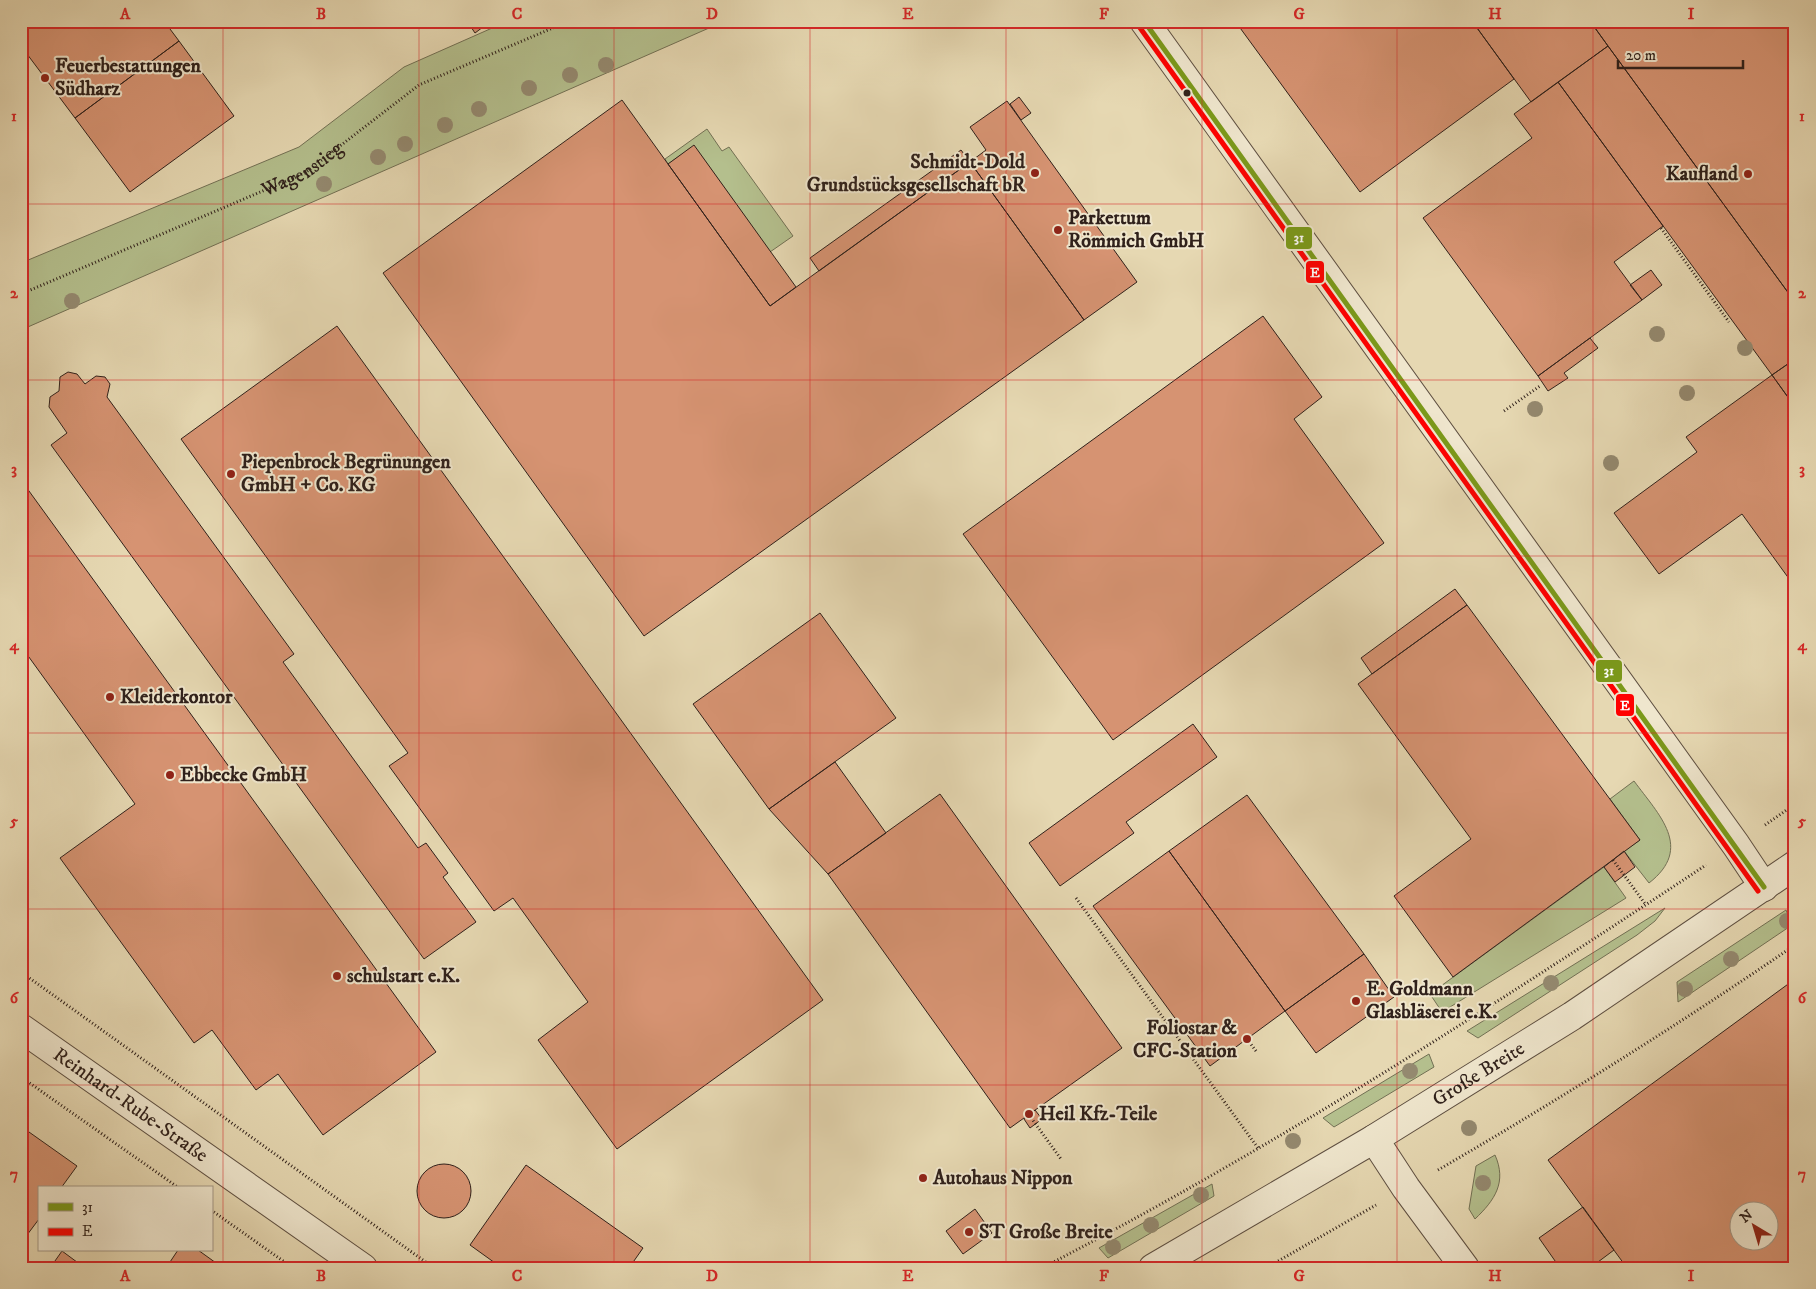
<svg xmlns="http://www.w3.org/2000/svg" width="1816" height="1289" font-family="'IM FELL DW Pica',serif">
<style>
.green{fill:#b4bf8d;stroke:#727054}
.building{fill:#d69372;stroke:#30211b;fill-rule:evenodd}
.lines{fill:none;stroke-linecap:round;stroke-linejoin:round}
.minor-casing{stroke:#5e4f41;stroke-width:30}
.path{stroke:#30211b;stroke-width:3;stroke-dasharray:1 2.5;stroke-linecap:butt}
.minor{stroke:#efe6cd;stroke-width:28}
.bus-1-casing{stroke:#efe6cd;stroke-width:9}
.bus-2-casing{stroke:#efe6cd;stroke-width:9}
.bus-1{stroke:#7b991a;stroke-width:5}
.bus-2{stroke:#f00;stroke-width:5}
.tree{fill:#94896f}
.grid{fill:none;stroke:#d62828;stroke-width:1;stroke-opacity:0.55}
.poi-dot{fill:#8f2418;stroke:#efe6cd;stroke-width:2}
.bus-dot{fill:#30211b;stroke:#efe6cd;stroke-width:2}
.labels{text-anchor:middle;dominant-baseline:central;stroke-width:4;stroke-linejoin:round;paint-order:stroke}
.poi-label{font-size:20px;font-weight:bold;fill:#30211b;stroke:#efe6cd;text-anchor:start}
.street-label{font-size:20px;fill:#30211b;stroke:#efe6cd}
.line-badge{stroke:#efe6cd;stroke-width:2}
.badge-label{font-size:14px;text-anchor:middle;font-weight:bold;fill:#fff}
.neatline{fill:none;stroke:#d62828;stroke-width:2}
.grid-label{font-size:16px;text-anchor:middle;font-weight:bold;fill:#d62828}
</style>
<rect width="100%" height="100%" fill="#e6d8b2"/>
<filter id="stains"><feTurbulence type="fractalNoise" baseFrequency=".004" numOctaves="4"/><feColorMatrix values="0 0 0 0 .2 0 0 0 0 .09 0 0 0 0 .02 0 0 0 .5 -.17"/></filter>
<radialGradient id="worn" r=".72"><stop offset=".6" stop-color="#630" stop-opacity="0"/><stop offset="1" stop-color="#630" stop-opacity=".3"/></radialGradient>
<path class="green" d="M508,21h217l-704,309v-67l278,-116 105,-80z
M707,129l15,22 7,-4 64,89 -23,16 -76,-106 -26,18 -3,-5z
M1634,781c25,34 60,67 15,102l-25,-32 16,-11 -30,-41z
M1604,867l22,31 -184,114 -12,-18z
M1665,908l-10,13 -18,14 -159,103 -11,-7z
M1786,910l6,15 -114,77 -1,-20z
M1429,1054l5,13 -100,60 -11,-9z
M1495,1155c12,27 0,45 -20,64l-6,-10 7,-43z
M1212,1184l2,12 -106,62 -9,-10z"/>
<path class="building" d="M21,21h143l15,20 -104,77 -54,-72z
M467,21h24l-16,12z
M1235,21h237l42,58 -154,113z
M1472,21h118l18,25 -77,56z
M1590,21h205v281l-187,-256z
M179,41l55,75 -104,76 -55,-74z
M1608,46l187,256v57l-23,16 -214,-293z
M1558,82l105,144 -49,36 28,38 -104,76 -115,-158 109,-80 -18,-24z
M1019,97l12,16 -10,7 -11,-16z
M622,100l148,206 200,-144 114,158 -440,316 -261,-363z
M1007,101l130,181 -53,38 -114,-158 16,-12 -16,-23z
M694,145l102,142 -26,19 -102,-142z
M961,150l9,12 -151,109 -9,-13z
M1651,270l11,15 -20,15 -12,-15z
M1263,316l59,81 -28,22 90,124 -271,197 -150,-206z
M337,326l486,674 -206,149 -79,-109 50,-38 -75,-104 -19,13 -105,-145 19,-13 -227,-314z
M1590,338l8,10 -34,25 4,5 -20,13 -10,-15z
M1795,359v48l-23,-32z
M68,372l9,2 8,10 11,-8 9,1 5,7 -3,13 187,257 -11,8 135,186 8,-5 22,30 -5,4 33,45 -52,37 -373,-514 16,-12 -18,-26 1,-10 9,-6 1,-14z
M1772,375l23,32v180l-53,-73 -83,60 -45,-61 83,-61 -11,-15z
M21,480l415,572 -113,83 -45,-61 -22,16 -44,-60 -18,13 -134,-185 75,-54 -109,-151 -5,4z
M1455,589l12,16 -95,69 -11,-16z
M1467,605l173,235 -187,137 -59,-81 77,-57 -113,-155z
M820,613l76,105 -127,91 -76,-105z
M1193,724l24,33 -91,65 8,11 -74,53 -31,-43z
M835,762l51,71 -58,41 -59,-65z
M940,794l182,254 -112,80 -182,-254z
M1247,795l117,159 -79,57 -116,-160z
M1169,851l116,160 -75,55 -117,-160z
M1624,851l11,16 -20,15 -11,-15z
M1364,954l30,43 -78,56 -31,-42z
M1795,979v289h-168l-79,-108zM1738,1212h30v30h-30z
M1035,1110l7,9 -12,9 -6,-9z
M29,1132l48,34 -16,22h-22v31l-18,24v-100z
M417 1191a27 27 0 1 1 54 0a27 27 0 1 1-54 0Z
M526,1165l117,83 -14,20h-127l-32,-23z
M1583,1207l31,43 -24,18h-30l-21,-30z
M975,1209l17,24 -29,21 -17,-23z
M178,1250h20l25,18h-57z
M62,1251l23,17h-35z"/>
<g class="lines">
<defs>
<g id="minor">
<path d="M1144,21l592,824 28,42"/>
<path id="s2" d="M21,1028l342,240"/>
<path d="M1374,1139l32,49 59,80"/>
<path id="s3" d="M1153,1268l221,-129 198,-123 223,-151"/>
</g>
</defs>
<use href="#minor" class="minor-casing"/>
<g class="path">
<path d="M1661,228l68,94"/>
<path id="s1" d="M21,294l284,-121 114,-88 150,-64"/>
<path d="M1504,411l36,-25"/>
<path d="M1765,825l30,-21"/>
<path d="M1613,860l33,45"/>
<path d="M1076,898l182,250"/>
<path d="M21,972l413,296"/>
<path d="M1247,1039l9,12"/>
<path d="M21,1077l158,111"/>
<path d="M1029,1115l32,44"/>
<path d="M1438,1170c122,-71 240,-145 357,-225"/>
<path d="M211,1210l82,58"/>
<path d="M1042,1268c230,-119 448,-260 664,-403"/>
<path d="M1266,1268l110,-63"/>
</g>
<use href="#minor" class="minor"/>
<defs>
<path id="bus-1" d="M1144,21l620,866"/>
<path id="bus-2" d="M1138,25l620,866"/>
</defs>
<use href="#bus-1" class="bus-1-casing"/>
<use href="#bus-2" class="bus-2-casing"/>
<use href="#bus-1" class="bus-1"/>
<use href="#bus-2" class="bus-2"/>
</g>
<g class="tree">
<circle cx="606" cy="65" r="8"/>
<circle cx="570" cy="75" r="8"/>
<circle cx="529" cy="88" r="8"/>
<circle cx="479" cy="109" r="8"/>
<circle cx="445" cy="125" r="8"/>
<circle cx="405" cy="144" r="8"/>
<circle cx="378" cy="157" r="8"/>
<circle cx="324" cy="184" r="8"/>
<circle cx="72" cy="301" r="8"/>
<circle cx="1657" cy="334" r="8"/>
<circle cx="1745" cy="348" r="8"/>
<circle cx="1687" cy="393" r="8"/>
<circle cx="1535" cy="409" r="8"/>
<circle cx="1611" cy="463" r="8"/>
<circle cx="1787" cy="921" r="8"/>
<circle cx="1731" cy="959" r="8"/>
<circle cx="1551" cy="983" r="8"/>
<circle cx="1685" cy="989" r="8"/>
<circle cx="1410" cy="1071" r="8"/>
<circle cx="1469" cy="1128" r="8"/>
<circle cx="1293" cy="1141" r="8"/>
<circle cx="1483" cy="1183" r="8"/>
<circle cx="1201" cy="1195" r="8"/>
<circle cx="1151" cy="1225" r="8"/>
<circle cx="1113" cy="1247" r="8"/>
</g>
<path class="grid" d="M223,21v1247M419,21v1247M614,21v1247M810,21v1247M1006,21v1247M1202,21v1247M1397,21v1247M1593,21v1247M21,204h1774M21,380h1774M21,556h1774M21,733h1774M21,909h1774M21,1085h1774"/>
<g class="poi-dot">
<circle cx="45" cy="78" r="5"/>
<circle cx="1035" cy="173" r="5"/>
<circle cx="1748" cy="174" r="5"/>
<circle cx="1058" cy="230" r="5"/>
<circle cx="231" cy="474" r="5"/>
<circle cx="110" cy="697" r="5"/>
<circle cx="170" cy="775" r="5"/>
<circle cx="337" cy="976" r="5"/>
<circle cx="1356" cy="1001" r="5"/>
<circle cx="1247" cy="1039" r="5"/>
<circle cx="1029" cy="1114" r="5"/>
<circle cx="923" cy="1178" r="5"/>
<circle cx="969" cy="1232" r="5"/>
</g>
<circle class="bus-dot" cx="1187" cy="93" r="4.5"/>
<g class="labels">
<g class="poi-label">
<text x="55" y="66">Feuerbestattungen<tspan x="55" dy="23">Südharz</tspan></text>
<text x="1025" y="162" text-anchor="end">Schmidt-Dold<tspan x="1025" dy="23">Grundstücksgesellschaft bR</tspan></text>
<text x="1738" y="174" text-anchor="end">Kaufland</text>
<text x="1068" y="218">Parkettum<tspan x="1068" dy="23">Römmich GmbH</tspan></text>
<text x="241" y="462">Piepenbrock Begrünungen<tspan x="241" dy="23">GmbH + Co. KG</tspan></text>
<text x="120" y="697">Kleiderkontor</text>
<text x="180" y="775">Ebbecke GmbH</text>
<text x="347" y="976">schulstart e.K.</text>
<text x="1366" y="989">E. Goldmann<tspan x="1366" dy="23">Glasbläserei e.K.</tspan></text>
<text x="1237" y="1028" text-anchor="end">Foliostar &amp;<tspan x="1237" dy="23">CFC-Station</tspan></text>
<text x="1039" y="1114">Heil Kfz-Teile</text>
<text x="933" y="1178">Autohaus Nippon</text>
<text x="979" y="1232">ST Große Breite</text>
</g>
<g class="street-label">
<text stroke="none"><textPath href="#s1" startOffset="308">Wagenstieg</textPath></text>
<text stroke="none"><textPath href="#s3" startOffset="379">Große Breite</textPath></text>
<text stroke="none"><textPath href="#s2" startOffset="134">Reinhard-Rube-Straße</textPath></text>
</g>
</g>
<g class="line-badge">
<rect x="1285" y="226" width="28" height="24" rx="5" fill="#7b991a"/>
<rect x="1305" y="260" width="20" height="24" rx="5" fill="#f00"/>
<rect x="1595" y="659" width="28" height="24" rx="5" fill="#7b991a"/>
<rect x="1615" y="693" width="20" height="24" rx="5" fill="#f00"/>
</g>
<g class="badge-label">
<text x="1299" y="242">31</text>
<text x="1315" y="277">E</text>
<text x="1609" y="675">31</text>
<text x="1625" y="710">E</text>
</g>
<rect width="1816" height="1289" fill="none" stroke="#e6d8b2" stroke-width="55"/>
<rect x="38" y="1186" width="175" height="65" fill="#efe6cd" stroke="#a39786"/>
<rect x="48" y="1203" width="25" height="8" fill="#7b991a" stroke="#a39786"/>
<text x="82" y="1212" font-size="15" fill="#30211b">31</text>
<rect x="48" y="1228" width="25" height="8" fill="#ff0000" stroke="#a39786"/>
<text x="82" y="1236" font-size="15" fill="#30211b">E</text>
<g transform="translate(1754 1226) rotate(322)"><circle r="24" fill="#efe6cd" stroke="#a39786"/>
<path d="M0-4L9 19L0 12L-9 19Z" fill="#8f2418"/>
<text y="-8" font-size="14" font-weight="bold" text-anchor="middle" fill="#30211b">N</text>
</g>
<path d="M1618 60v8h125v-8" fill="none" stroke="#30211b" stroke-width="2.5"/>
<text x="1626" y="60" font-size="15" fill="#30211b" stroke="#efe6cd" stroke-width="4" paint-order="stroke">20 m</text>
<rect x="28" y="28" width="1760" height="1234" class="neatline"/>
<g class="grid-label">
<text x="125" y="19">A</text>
<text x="321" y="19">B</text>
<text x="517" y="19">C</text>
<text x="712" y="19">D</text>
<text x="908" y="19">E</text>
<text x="1104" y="19">F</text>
<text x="1299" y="19">G</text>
<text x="1495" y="19">H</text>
<text x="1691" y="19">I</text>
<text x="14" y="121">1</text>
<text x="1802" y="121">1</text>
<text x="14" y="298">2</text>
<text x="1802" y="298">2</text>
<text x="14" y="474">3</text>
<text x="1802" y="474">3</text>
<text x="14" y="650">4</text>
<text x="1802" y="650">4</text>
<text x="14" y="826">5</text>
<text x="1802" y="826">5</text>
<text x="14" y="1003">6</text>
<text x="1802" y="1003">6</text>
<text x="14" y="1179">7</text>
<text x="1802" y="1179">7</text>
<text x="125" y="1281">A</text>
<text x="321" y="1281">B</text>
<text x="517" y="1281">C</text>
<text x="712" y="1281">D</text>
<text x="908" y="1281">E</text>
<text x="1104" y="1281">F</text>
<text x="1299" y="1281">G</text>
<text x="1495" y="1281">H</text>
<text x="1691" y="1281">I</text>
</g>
<rect width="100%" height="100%" filter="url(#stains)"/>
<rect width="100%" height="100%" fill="url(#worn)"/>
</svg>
